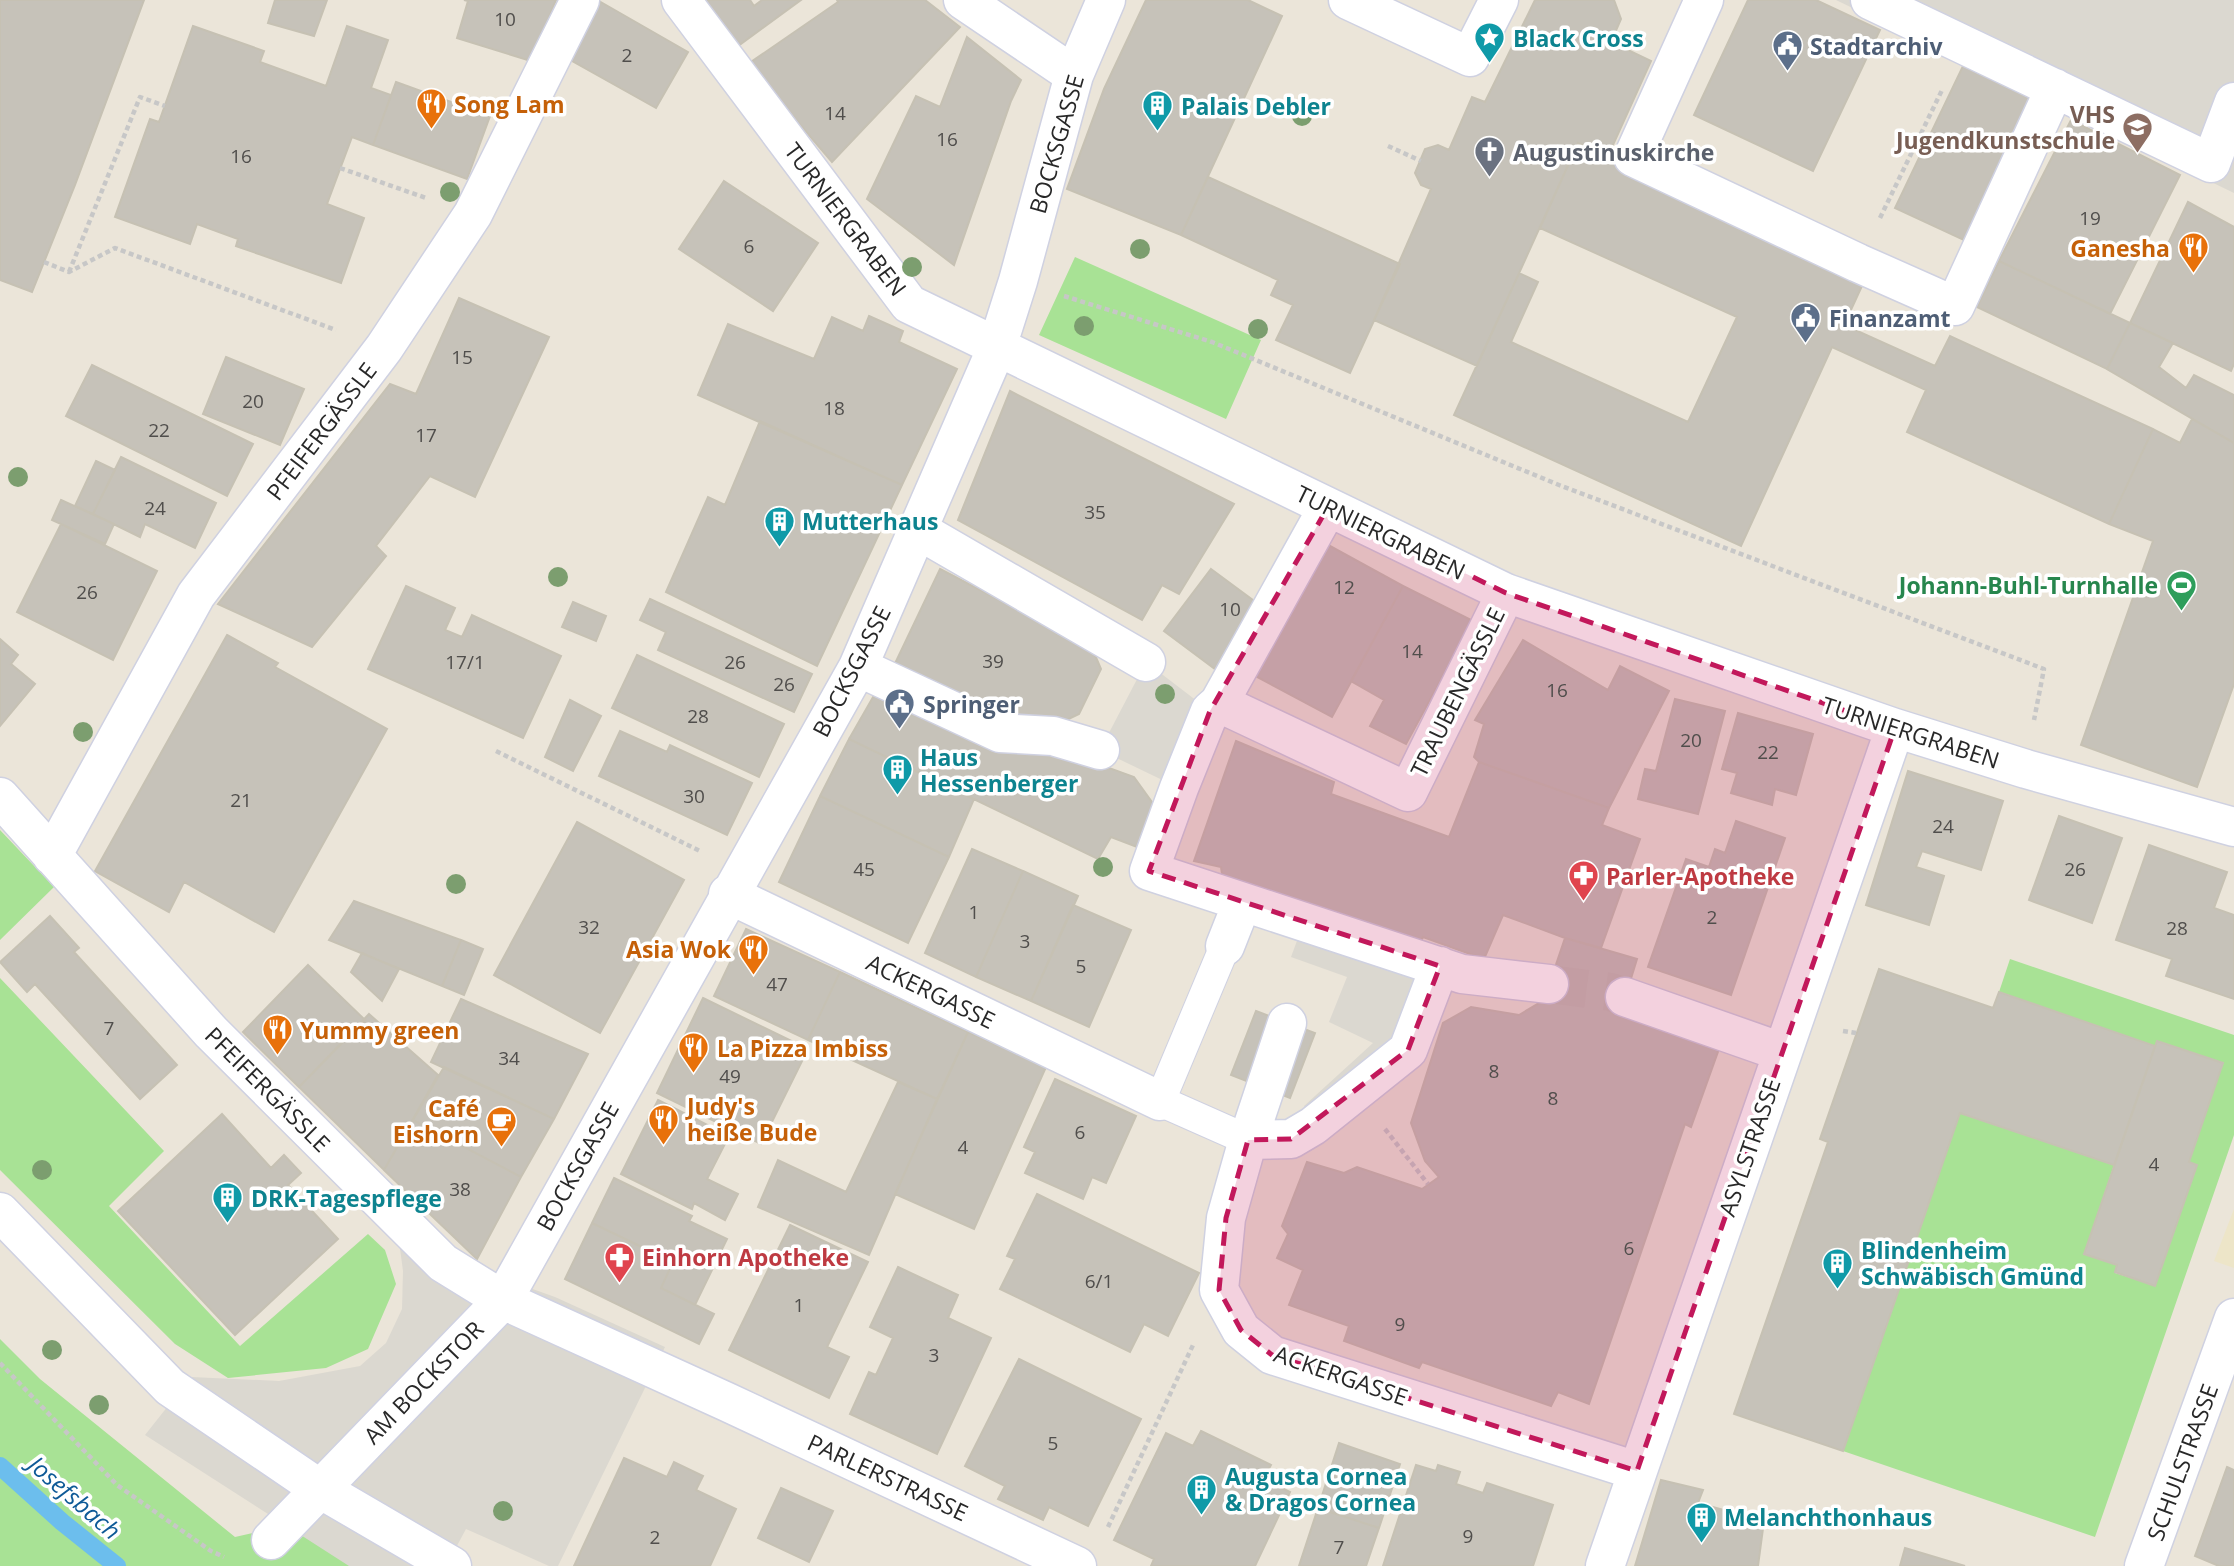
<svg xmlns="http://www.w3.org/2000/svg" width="2234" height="1566" font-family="'Open Sans',sans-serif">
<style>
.education{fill:#ede5c8}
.green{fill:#a8e295}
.plaza{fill:#dbd8d0}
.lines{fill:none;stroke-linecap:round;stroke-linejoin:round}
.stream{stroke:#6cbeed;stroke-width:18}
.building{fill:#c6c2b9;stroke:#c6c1b3;stroke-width:2}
.street-tunnel{stroke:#c4bfb6;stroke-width:38;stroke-dasharray:38 19;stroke-linecap:butt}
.lane-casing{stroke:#cfd1e1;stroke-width:32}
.street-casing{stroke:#cfd1e1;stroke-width:41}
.path{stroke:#c7c7c7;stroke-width:4.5;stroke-dasharray:5 3.5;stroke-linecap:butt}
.lane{stroke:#fff;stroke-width:30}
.street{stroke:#fff;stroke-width:38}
.tree{fill:#7c9e6f}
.marked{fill:#c2185b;fill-opacity:0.2;stroke:#c2185b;stroke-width:5;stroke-dasharray:14 9;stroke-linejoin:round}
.labels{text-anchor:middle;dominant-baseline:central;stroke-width:7;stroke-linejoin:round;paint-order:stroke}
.number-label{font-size:19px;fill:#504e4c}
.culture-label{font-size:23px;font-weight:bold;fill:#0d838f;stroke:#fff;text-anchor:start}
.service-label{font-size:23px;font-weight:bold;fill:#4e5e75;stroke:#fff;text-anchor:start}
.food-label{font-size:23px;font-weight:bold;fill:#c56008;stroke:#fff;text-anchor:start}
.education-label{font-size:23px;font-weight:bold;fill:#785e54;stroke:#fff;text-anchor:end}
.street-label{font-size:23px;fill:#282828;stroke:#fff}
.worship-label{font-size:23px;font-weight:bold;fill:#5b616d;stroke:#fff;text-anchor:start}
.leisure-label{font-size:23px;font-weight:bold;fill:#27864d;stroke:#fff;text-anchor:end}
.health-label{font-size:23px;font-weight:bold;fill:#be3a42;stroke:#fff;text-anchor:start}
.water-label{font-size:24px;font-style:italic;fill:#0e5a97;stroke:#fff}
</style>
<rect width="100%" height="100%" fill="#ebe5d9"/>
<path class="education" d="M2234,1209v59l-20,-7z"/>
<path class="green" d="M1075,257l186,83 -35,79 -187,-84z
M0,830l54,57 -54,53z
M2010,959l224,76v100l-139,402 -252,-86 117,-338 154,52 -30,89 33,11 -2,8 39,12 43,-120 -8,-3 33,-99 -67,-17 -156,-54z
M0,978l164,173 -55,55 131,140 128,-112 17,16 11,34 -28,65 -42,19 -98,10 -53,-34 -175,-174z
M0,1339l40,40 195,158 75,-17 98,46h-408z"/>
<path class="plaza" d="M1836,0h398v193l-186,-90z
M1146,662l64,49 -31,77 -79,-38z
M1301,930l153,51 -134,162 -16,-37 69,-63 -44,-21 18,-45 -56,-20z
M399,1241l156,56 110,50 -107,219h-9l-83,-37 -20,37h-97l-204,-131 46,-58 88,4 81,-15 26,-23 16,-34 1,-38z"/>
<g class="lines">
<path class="stream" d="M0,1466l62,56 55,44"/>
</g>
<path class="building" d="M0,0h144l-69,185 -43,107 -32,-12z
M275,0h52l-13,36 -46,-13z
M464,0h92l-25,61 -74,-23 11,-37z
M704,0h46l4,6 8,-6h39l-63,46z
M837,0h88l35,27 -128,135 -84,-98 90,-62z
M1146,0h102l34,16 -101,219 -114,-46 37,-100z
M1535,0h79l7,19 -10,23 40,19 -43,95 -30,-13 -101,223 -103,-46 57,-131 -10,-4 -6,-12 10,-24 13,-4 11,5 23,-53 13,5z
M1748,0h68l64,30 -67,141 -119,-56z
M599,1l89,51 -32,56 -89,-50z
M193,26l71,25 -4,11 66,24 21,-60 41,14 -17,48 20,7 -18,50 -21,-8 -25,67 37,14 -23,65 -105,-37 2,-7 -41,-15 -7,20 -75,-27 35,-98 9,3z
M967,37l54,43 -10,21 -57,164 -87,-66 49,-103 24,11z
M1963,66l70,32 -67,143 -71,-33z
M396,82l94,34 -23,63 -94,-34z
M2071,120l109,55 -70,139 -111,-53z
M1578,143l289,132 -23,50 91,41 15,-30 203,93 -44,95 -202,-92 19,-42 -94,-43 -91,199 -287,-131 65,-142 19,9 -27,60 177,80 49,-105 -197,-89z
M1208,177l192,87 -50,109 -74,-33 17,-35 -22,-10 7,-15 -97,-45z
M724,181l94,62 -45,68 -94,-62z
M2188,202l46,25v137l-3,7 -101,-48z
M1999,261l131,62 -23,46 -130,-62z
M459,298l90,39 -74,160 -45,-21 -54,70 10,10 -74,91 -94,-43 172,-220 26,10z
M869,316l34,15 -4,11 58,27 -55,116 -204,-90 30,-71 86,35 18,-42 31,14z
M2130,323l43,20 -14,24 27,21 8,-13 40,20v48l-127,-74z
M226,357l78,32 -24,56 -77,-31z
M92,365l161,79 -26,52 -161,-80z
M1010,391l224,113 -55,90 -17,-9 -20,35 -184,-100z
M2192,419l42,24v241l-37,103 -116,-42 72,-204 -44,-17 44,-95 27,14z
M760,421l142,64 -85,181 -151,-74 42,-95 17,8z
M121,457l95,46 -21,45 -50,-24 -5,13 -47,-23z
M96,461l19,9 -22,44 -18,-8z
M61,500l53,24 -9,20 -53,-24z
M61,524l96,47 -44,89 -96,-48z
M1319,540l84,46 -71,131 -84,-45z
M940,569l152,79 9,21 -22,45 -33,16 -156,-56z
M1211,569l54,40 -46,63 -55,-41z
M406,586l49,22 -10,22 17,7 10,-22 89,41 -38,82 -155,-69z
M1403,586l70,35 -67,123 -36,-18 14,-26 -33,-19z
M650,599l162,75 -18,38 -136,-62 8,-18 -26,-12z
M573,602l33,14 -10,25 -34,-14z
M227,635l51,28 -3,4 112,62 -113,203 -90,-50 -15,30 -74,-41z
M0,639l18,16 -7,9 24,20 -35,42z
M1523,640l85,50 12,-24 49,25 -60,117 -130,-46 -5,-5 10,-33 -9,-4z
M637,655l147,69 -25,53 -147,-69z
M880,685l254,92 20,28 -17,42 -26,-10 -13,22 -249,-120z
M1675,699l50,12 -27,103 -60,-15 7,-30 11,2z
M570,700l31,16 -28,55 -28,-14z
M1738,713l75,21 -17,61 -21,-6 -3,16 -41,-12 6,-20 -15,-4z
M620,731l47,21 3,-7 82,38 -25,52 -128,-59z
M849,739l125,60 -25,58 -129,-61z
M1236,741l98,41 -3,12 118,43 30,-75 130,46 -7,17 38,14 -39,109 -36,-10 -62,-23 -19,44 -61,-22 -7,14 -193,-71 -2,-13 -27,-6z
M1908,771l95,30 -22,69 -59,-19 -6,16 28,9 -15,49 -63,-20z
M820,796l129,61 -41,86 -129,-61z
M2059,816l63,22 -30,85 -63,-23z
M1736,821l49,17 -54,157 -83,-28 38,-108 23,8 6,-18 10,4z
M577,822l107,58 -84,153 -106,-58z
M2149,845l78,27 -13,36 20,7v84l-68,-23 6,-17 -56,-19z
M972,849l51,22 -47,106 -51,-24z
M1023,871l55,25 -47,105 -55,-24z
M354,901l107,39 -19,46 -113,-46z
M1073,905l58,25 -42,97 -58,-26z
M50,916l29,32 -5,4 103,113 -37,34 -105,-115 -8,8 -27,-30z
M746,929l94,43 -32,68 -94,-44z
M1565,938l72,21 -16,52 99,35 -29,81 -6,-3 -96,280 -31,-12 -7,14 -129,-44 -3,6 -75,-27 5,-15 -60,-21 14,-35 -26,-12 11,-24 -6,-8 25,-64 37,11 13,-6 65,22 17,-12 -14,-16 -14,-38 32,-100 28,-16 48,8 25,-15z
M461,940l22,9 -19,46 -22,-9z
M362,953l37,16 -17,32 -31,-29z
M308,965l57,55 -66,67 -56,-55z
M1879,969l114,39 6,-16 156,54 -41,119 -154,-52 -117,338 -109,-37 94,-272 -8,-3z
M840,972l128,60 -31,67 -129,-59z
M703,998l105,51 -47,95 -104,-51z
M461,999l127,55 -34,65 -123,-57z
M1256,1011l59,22 -25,65 -59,-23z
M369,1014l69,61 -54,95 -85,-83z
M968,1032l78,35 -72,162 -79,-35z
M2157,1041l66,22 -34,99 8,3 -42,121 -40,-14 2,-7 -33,-11z
M444,1067l110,52 -33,58 -108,-57z
M1055,1079l81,37 -30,67 -14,-6 -9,22 -58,-26 10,-21 -11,-5z
M898,1082l39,17 -68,156 -111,-48 20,-47 68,32z
M658,1100l71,36 -22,43 31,15 -13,26 -31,-17 -2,6 -71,-35z
M222,1114l49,54 13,-13 17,18 -13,12 50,54 -103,96 -117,-124z
M413,1120l108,57 -44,82 -93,-89z
M614,1178l78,38 -3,5 38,18 -32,66 -34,-17 12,-26 -81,-39z
M1037,1194l162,79 -31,63 -24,-12 -14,28 -130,-63 15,-30 -8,-3z
M592,1223l81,39 -12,26 53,26 -15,30 -134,-65z
M790,1225l78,37 -41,85 22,10 -20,41 -100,-48z
M898,1267l60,28 -10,23 43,20 -54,116 -87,-40 19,-42 7,3 17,-37 -23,-11z
M1019,1359l122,60 -53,107 -39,-19 -6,13 -45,-21 7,-13 -40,-20z
M1201,1431l70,34 -8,14 27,13 -35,74h-104l3,-7 -40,-19 52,-107 27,13z
M1339,1443l61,21 -21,64 -61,-20z
M624,1458l43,19 7,-15 29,14 -7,14 40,19 -26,57h-136z
M1416,1465l20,6 2,-6 22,7 -4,12 27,9 4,-10 66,22 -20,61h-150z
M2227,1467l7,3v96h-15l-24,-10z
M1661,1480l42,10 -5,13 66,18 -6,45h-123z
M781,1488l52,23 -24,51 -51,-24z
M1318,1508l61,20 -13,38h-67z
M1905,1548l60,18h-65z"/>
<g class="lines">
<path class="street-tunnel" d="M1549,984l62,8 14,5"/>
<defs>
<path id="lane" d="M1225,946l-65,155 88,39"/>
<path id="street" d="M681,0l228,304 597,289 389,135 131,41 208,58
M963,0l111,75
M1348,0l122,57 29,-57
M1704,0l-71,157 225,106 97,43 100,-218
M1870,0l341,163 23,-61
M1328,507l-109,196 -9,8 -31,77 -30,83 313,103 87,10
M918,530l228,132
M858,667l142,66 53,3 47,14
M1219,703l189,89 98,-199
M0,797l211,235 232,231 60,37 224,102 350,164
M52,856l144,-261 188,-247 89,-134 107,-214
M728,894l432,207
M1225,946l17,-43
M1625,997l157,55
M1287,1023l-39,117 -22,78 -7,72 22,40 31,25 365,116
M1248,1140l43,-1 22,-13 95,-76 32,-84
M0,1212l170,175 150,102 132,77
M271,1540l232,-240 355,-633 139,-320 21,-66 56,-206 32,-75
M1605,1566l290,-838
M2144,1566l90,-248"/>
</defs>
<use href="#lane" class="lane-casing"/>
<use href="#street" class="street-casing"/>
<path class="path" d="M1388,146l33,15
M340,168l86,30
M1880,218l63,-130
M44,262l25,10 46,-24 221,82
M69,272l71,-175 25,9
M1064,296l148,46 347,143 485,184 -10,51
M496,751l204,100
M1843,1031l13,2
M1385,1129l43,55
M0,1363l117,122 94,66 13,6
M1108,1527l85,-182"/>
<use href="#lane" class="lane"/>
<use href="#street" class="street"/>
</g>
<g class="tree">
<circle cx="1302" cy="116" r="10"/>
<circle cx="450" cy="192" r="10"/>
<circle cx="1140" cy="249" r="10"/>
<circle cx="912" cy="267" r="10"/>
<circle cx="1084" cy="326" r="10"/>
<circle cx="1258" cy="329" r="10"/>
<circle cx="18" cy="477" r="10"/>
<circle cx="558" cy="577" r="10"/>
<circle cx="1165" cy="694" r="10"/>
<circle cx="83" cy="732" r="10"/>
<circle cx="1103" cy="867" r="10"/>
<circle cx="456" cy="884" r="10"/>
<circle cx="42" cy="1170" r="10"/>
<circle cx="52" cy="1350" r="10"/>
<circle cx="99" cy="1405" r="10"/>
<circle cx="503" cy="1511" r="10"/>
</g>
<path class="marked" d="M1328,507l178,86 389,135 -258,743 -365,-116 -31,-25 -22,-40 7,-72 22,-78 43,-1 117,-89 32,-84 -291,-95 61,-160z"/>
<defs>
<symbol id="sight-pin" viewBox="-11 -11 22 30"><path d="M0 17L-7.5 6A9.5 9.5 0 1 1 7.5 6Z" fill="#0f9aa8" stroke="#fff"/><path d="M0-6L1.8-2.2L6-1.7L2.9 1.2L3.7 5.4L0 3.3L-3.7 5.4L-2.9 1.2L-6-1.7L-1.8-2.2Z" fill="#fff"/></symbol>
<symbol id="civic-pin" viewBox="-11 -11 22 30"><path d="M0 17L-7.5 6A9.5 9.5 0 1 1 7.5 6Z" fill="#5c6f8a" stroke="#fff"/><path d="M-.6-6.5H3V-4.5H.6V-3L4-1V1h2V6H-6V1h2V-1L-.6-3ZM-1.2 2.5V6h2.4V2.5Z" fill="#fff"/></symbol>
<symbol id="restaurant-pin" viewBox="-11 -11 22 30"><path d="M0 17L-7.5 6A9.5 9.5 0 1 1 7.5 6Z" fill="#e8710a" stroke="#fff"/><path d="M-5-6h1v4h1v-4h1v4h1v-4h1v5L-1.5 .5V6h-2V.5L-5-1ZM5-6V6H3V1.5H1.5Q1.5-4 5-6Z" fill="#fff"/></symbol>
<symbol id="building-pin" viewBox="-11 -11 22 30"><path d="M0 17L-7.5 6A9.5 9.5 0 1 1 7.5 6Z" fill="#0f9aa8" stroke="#fff"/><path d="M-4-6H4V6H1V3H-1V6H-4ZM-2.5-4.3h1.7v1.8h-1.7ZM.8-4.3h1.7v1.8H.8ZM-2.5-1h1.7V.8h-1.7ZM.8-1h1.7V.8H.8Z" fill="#fff"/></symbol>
<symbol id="school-pin" viewBox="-11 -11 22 30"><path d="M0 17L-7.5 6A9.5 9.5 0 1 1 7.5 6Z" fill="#8d6e63" stroke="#fff"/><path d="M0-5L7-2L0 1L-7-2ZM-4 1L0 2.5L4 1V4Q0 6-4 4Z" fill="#fff"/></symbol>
<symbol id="church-pin" viewBox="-11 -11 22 30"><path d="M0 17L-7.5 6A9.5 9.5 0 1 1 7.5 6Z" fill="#6b7280" stroke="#fff"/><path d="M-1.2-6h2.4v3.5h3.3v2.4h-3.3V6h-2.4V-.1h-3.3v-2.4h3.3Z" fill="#fff"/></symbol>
<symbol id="stadium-pin" viewBox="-11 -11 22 30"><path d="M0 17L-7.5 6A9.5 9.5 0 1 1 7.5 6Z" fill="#2e9e5b" stroke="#fff"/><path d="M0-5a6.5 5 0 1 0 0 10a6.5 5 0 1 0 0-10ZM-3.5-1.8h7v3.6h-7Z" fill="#fff"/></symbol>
<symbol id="pharmacy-pin" viewBox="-11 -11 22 30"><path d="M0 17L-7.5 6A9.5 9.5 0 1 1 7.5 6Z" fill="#e0444e" stroke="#fff"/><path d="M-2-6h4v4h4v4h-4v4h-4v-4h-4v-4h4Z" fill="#fff"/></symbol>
<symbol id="cafe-pin" viewBox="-11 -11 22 30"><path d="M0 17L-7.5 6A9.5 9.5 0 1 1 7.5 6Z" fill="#e8710a" stroke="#fff"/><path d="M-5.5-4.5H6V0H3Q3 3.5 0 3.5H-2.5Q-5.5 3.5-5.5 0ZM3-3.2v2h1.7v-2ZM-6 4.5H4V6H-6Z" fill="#fff"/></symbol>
</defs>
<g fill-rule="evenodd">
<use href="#sight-pin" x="1472" y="20" width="35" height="47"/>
<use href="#civic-pin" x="1770" y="28" width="35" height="47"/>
<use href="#restaurant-pin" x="414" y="86" width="35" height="47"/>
<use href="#building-pin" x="1140" y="88" width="35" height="47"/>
<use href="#school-pin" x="2120" y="110" width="35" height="47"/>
<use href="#church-pin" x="1472" y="134" width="35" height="47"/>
<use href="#restaurant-pin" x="2176" y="230" width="35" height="47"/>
<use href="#civic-pin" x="1788" y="300" width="35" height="47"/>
<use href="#building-pin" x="762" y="504" width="35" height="47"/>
<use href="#stadium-pin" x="2164" y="568" width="35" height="47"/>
<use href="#civic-pin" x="882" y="686" width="35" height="47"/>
<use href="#building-pin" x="880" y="752" width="35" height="47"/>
<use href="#pharmacy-pin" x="1566" y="858" width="35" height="47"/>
<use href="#restaurant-pin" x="736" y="932" width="35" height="47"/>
<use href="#restaurant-pin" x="260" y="1012" width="35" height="47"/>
<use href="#restaurant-pin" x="676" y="1030" width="35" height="47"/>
<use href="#restaurant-pin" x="646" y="1102" width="35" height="47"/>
<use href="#cafe-pin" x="484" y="1104" width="35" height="47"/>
<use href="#building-pin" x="210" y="1180" width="35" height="47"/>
<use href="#pharmacy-pin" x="602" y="1240" width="35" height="47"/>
<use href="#building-pin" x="1820" y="1246" width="35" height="47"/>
<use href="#building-pin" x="1184" y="1472" width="35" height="47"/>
<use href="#building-pin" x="1684" y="1500" width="35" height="47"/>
</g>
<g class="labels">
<g class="number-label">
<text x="505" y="19">10</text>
<text x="627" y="55">2</text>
<text x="835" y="113">14</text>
<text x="947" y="139">16</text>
<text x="241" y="156">16</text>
<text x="2090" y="218">19</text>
<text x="749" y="246">6</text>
<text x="462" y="357">15</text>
<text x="253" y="401">20</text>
<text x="834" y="408">18</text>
<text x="159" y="430">22</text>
<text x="426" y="435">17</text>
<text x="155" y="508">24</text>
<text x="1095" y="512">35</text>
<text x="1344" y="587">12</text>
<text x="87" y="592">26</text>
<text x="1230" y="609">10</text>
<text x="1412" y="651">14</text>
<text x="993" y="661">39</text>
<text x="465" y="662">17/1</text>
<text x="735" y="662">26</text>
<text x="784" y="684">26</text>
<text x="1557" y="690">16</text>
<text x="698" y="716">28</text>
<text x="1691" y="740">20</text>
<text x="1768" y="752">22</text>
<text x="694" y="796">30</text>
<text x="241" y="800">21</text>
<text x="1943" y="826">24</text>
<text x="864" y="869">45</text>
<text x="2075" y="869">26</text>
<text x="974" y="912">1</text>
<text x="1712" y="917">2</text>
<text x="589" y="927">32</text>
<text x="2177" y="928">28</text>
<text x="1025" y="941">3</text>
<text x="1081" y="966">5</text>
<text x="777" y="984">47</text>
<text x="109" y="1028">7</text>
<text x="509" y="1058">34</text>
<text x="1494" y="1071">8</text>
<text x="730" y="1076">49</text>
<text x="1553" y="1098">8</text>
<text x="1080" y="1132">6</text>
<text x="963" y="1147">4</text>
<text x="2154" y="1164">4</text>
<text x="460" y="1189">38</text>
<text x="1629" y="1248">6</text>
<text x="1099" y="1281">6/1</text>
<text x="799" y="1305">1</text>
<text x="1400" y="1324">9</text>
<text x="934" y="1355">3</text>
<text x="1053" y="1443">5</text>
<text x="1468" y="1536">9</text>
<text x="655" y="1537">2</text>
<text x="1339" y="1547">7</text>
</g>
<g class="culture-label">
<text x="1513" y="38">Black Cross</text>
<text x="1181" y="106">Palais Debler</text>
<text x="802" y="521">Mutterhaus</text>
<text x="920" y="757">Haus<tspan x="920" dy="26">Hessenberger</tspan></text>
<text x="251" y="1198">DRK-Tagespflege</text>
<text x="1861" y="1250">Blindenheim<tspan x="1861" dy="26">Schwäbisch Gmünd</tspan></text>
<text x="1225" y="1476">Augusta Cornea<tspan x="1225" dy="26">&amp; Dragos Cornea</tspan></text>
<text x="1724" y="1517">Melanchthonhaus</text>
</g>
<g class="service-label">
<text x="1810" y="46">Stadtarchiv</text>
<text x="1829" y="318">Finanzamt</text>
<text x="923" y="704">Springer</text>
</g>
<g class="food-label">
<text x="454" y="104">Song Lam</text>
<text x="2170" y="248" text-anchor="end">Ganesha</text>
<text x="731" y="949" text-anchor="end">Asia Wok</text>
<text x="300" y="1030">Yummy green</text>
<text x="717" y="1048">La Pizza Imbiss</text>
<text x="687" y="1106">Judy's<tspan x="687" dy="26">heiße Bude</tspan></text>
<text x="479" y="1108" text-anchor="end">Café<tspan x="479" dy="26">Eishorn</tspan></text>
</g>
<g class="education-label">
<text x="2115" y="114">VHS<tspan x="2115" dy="26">Jugendkunstschule</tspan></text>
</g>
<g class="street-label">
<text transform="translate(1056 144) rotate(-74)">BOCKSGASSE</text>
<text transform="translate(846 219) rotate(53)">TURNIERGRABEN</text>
<text transform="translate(321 431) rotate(-53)">PFEIFERGÄSSLE</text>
<text transform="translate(1381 532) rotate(26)">TURNIERGRABEN</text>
<text transform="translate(851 671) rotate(-63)">BOCKSGASSE</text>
<text transform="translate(1457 692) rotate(-64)">TRAUBENGÄSSLE</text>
<text transform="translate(1911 732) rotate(18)">TURNIERGRABEN</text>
<text transform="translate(931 991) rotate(26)">ACKERGASSE</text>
<text transform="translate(268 1089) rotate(45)">PFEIFERGÄSSLE</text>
<text transform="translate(1749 1147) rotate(-71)">ASYLSTRASSE</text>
<text transform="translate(577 1166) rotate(-61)">BOCKSGASSE</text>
<text transform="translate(1341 1375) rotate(19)">ACKERGASSE</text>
<text transform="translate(423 1382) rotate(-46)">AM BOCKSTOR</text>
<text transform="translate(2182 1462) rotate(-70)">SCHULSTRASSE</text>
<text transform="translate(888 1477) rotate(25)">PARLERSTRASSE</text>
</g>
<g class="worship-label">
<text x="1513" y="152">Augustinuskirche</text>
</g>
<g class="leisure-label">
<text x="2158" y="585">Johann-Buhl-Turnhalle</text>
</g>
<g class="health-label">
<text x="1606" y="876">Parler-Apotheke</text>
<text x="642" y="1257">Einhorn Apotheke</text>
</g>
<g class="water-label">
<text transform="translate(75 1497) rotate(41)">Josefsbach</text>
</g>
</g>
</svg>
